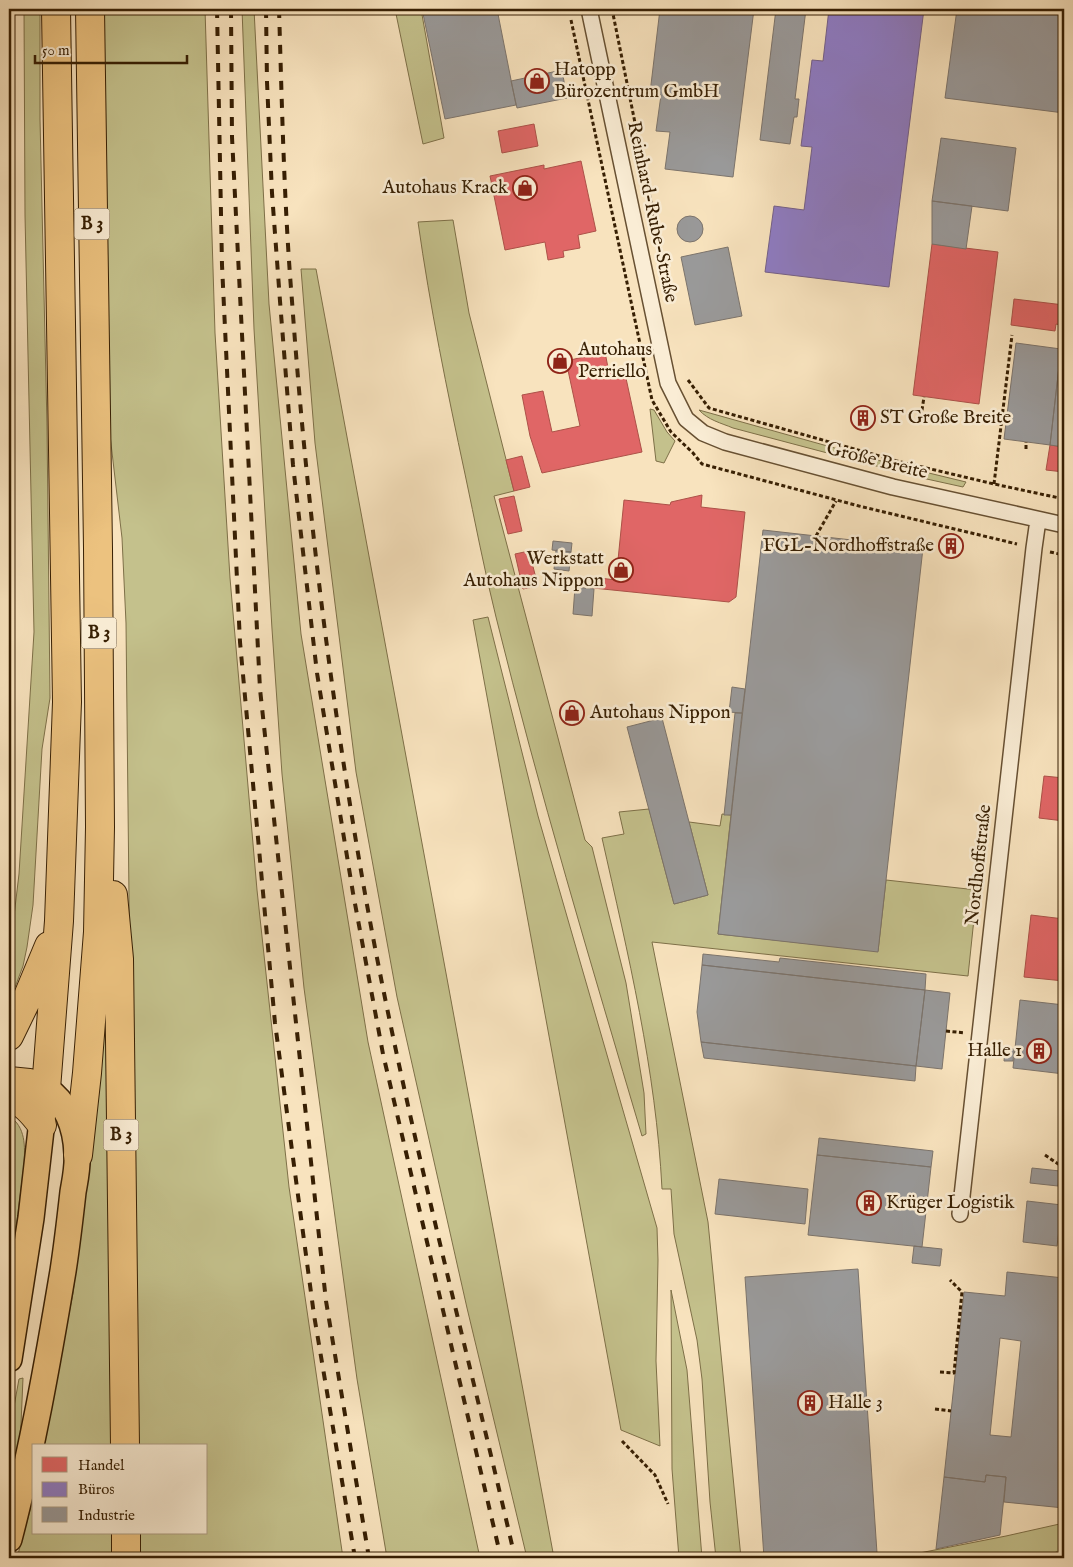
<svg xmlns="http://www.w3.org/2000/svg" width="1073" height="1567" font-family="'IM FELL English',serif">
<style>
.green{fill:#c4c18c;stroke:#7e7048}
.shops{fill:#e06666;stroke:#ad5148}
.offices{fill:#8e7cc3;stroke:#746089}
.industry{fill:#999;stroke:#7c746c;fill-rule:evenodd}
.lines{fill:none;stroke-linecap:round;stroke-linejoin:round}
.street-casing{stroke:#675032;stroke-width:18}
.primary-casing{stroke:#371f03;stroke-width:28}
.highway-casing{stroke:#371f03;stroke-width:30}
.path{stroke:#371f03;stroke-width:3;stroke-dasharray:4 2.5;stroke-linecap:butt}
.street{stroke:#faedd5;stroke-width:15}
.primary{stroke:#ecc27f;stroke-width:25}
.highway{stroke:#ecc27f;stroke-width:28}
.rail{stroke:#371f03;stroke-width:4;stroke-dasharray:9 9;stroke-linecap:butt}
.labels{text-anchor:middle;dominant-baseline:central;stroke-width:5;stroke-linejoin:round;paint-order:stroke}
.shield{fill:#faedd5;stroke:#725d42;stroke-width:1}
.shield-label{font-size:18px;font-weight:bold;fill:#371f03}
.poi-label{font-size:19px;fill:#371f03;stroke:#faedd5;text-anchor:start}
.street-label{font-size:19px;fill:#371f03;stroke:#faedd5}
</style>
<rect width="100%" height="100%" fill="#f8e3be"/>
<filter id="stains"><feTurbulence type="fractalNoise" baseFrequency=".004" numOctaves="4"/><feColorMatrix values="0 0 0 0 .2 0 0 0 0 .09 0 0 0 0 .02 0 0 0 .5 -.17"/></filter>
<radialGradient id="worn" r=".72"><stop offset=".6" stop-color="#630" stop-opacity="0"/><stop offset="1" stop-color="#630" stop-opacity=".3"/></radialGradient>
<path class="green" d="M24,9h16v110l7,307 3,272 -8,51 -9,156 -6,42 -4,19 -14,37v-62l3,-8 7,-59 15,-242 -9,-417z
M103,9h102l10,324 15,245 27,312 32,297 54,371h-206l-1,-25h70v-87h-71l-9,-823 -4,-85 -14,-120z
M242,9h12l15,295 32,330 67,408 112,516h-93l-30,-179 -53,-391 -22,-214 -10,-145 -18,-300z
M395,9h26l23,129 -21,6z
M453,220l16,93 45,178 -20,5 91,344 7,7 34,136 18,110 2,41 -4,2c-51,-172 -103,-345 -146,-519 -12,-48 -21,-96 -31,-143 -18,-84 -35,-167 -47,-252z
M301,269h15l238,1289h-27l-60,-250 -70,-311 -41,-225 -41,-329z
M650,409l4,1 13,22 8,9 -11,22 -8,-2z
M699,410l189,53 -4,5 -151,-40c-12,-5 -25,-8 -34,-18z
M904,467l62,15 -3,5 -59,-13z
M488,617l50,199 119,412 1,32 -2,101 4,85 -39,-16 -148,-810z
M649,809l25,95 34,-9 -19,-73 31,4 2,-12 9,1 -13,119 160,17 8,-71 91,10 -9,86 -316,-34 56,280 33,336h-25l-6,-56 -8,-123 -5,-39 -23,-106 -3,-45h-9c-6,-119 -34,-235 -60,-351l22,-4 -5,-22z
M108,1017l4,429h-69l30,-153 31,-274z
M9,1116c17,11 16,30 15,49l-15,119z
M671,1290l16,80 15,188h-23l-7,-89z
M23,1378l-2,46 -2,22 -10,42v-54l10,-55z
M34,1495v38h79l1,25h-97z
M1064,1523v35h-170l112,-22z"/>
<path class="shops" d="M534,124l4,22 -36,7 -4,-22z
M581,161l15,70 -18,4 2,13 -17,3 1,6 -16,3 -3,-18 -40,8 -15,-74 54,-11v4z
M932,244l66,8 -19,152 -66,-9z
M1014,299l50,6v21l-8,-2 -1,7 -44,-6z
M605,352l4,21 15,-4 18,83 -100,21 -12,-37 -8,-41 21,-4 9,41 28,-6 -14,-65z
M855,410l18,2 -2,14 -17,-2z
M1050,445l14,2v25l-18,-2z
M522,456l8,31 -16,4 -8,-31z
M702,495l-1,12 44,5 -9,85 -7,5 -136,-14 -2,-11 25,3 8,-80 46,5 1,-3z
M514,496l8,35 -14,3 -9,-35z
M529,551l9,35 -15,3 -8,-35z
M1044,776l20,2v43l-25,-3z
M1064,831v35l-4,-1z
M1031,915l33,4v62l-40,-4z"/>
<path class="offices" d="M829,9h95l-35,278 -124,-15 9,-66 30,4 8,-63 -11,-1 11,-86 11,1z"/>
<path class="industry" d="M422,9h75l19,96 -71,14z
M660,9h94l-21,168 -68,-8 5,-37 -14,-1 5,-36 -11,-2z
M776,9h30l-11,90h4l-2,18h-3l-4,27 -30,-4z
M957,9h107v104l-119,-15z
M562,70l5,28 -50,10 -6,-27z
M941,138l75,10 -8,63 -76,-10z
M932,201l40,5 -6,43 -34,-5z
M677 229a13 13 0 1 1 26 0a13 13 0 1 1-26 0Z
M728,247l14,69 -47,9 -14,-68z
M1016,343l45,6 -11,96 -46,-6z
M1061,349l3,1v97l-14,-2z
M763,530l160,18 -45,404 -160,-18z
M553,541l19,2 -1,9 -19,-2z
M945,543l11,1v6l-11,-1z
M556,550l15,2 -2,19 -15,-2z
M575,587l19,2 -2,27 -19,-2z
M732,687l13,2 -3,24 -13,-1z
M735,713h7l-11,102h-7z
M662,718l46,177 -34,9 -47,-177z
M703,954l76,8 1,-4 146,16 -1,16 -223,-25z
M702,965l223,25 -9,76 -215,-24 -4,-30z
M925,990l25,3 -8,76 -26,-3z
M1020,1000l44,5v85l-2,-1 2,-15 -51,-6z
M701,1042l215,24 -1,15 -211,-23z
M1005,1049h9l-1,12h-9z
M819,1138l114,13 -2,16 -114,-12z
M817,1155l114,12 -9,80 -114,-12z
M1032,1168l28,3 -2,15 -28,-3z
M719,1179l89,10 -3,35 -90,-10z
M1027,1201l35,4 -5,41 -34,-4z
M914,1246l28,3 -2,17 -28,-3z
M858,1269l19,284 -63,5h-50l-19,-281z
M1007,1272l57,6v230l-60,-6 2,-25 -20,-2 -1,7 -41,-5 20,-185 41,4zM1000,1338l21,3 -10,96 -21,-2z
M986,1475l20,2 -6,58 -64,14 8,-72 41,5z"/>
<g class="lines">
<defs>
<path id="street" d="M589,9l79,374 18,36 17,14 22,9 168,45 171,38
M960,1214l74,-666 4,-28"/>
<path id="primary" d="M9,1359l22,-141 13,-115
M9,1539c23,-88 39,-178 54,-268 4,-26 7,-52 10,-79 2,-12 5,-25 4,-38 -1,-26 -9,-50 -31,-65"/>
<path id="highway" d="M113,895l6,64 6,487
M9,1036l17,-35 23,-55
M9,1081l20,2 17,6 13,-168 8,-219 -11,-693
M9,1097c15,5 24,16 33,28
M78,1155l9,-82 11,-141 2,-105 -2,-279 -8,-539
M126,1533v25"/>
</defs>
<use href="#street" class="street-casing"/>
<use href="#primary" class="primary-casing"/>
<use href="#highway" class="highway-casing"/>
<path class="path" d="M612,9l58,287
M571,20l81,380 19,32 22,21 9,11 157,42 158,38
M688,380l21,28 188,53 97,23 70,15
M920,423l4,-26
M1026,449v-7
M994,484l18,-149
M816,536l20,-35
M1050,552l14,3
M946,1031l19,2
M1045,1155l19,13
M940,1372l14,1 8,-81 -12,-12
M935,1409l16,2
M622,1441l33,34 13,29
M1041,1558l23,-7
M1055,1558l9,-4"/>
<use href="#street" class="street"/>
<use href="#primary" class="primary"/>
<use href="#highway" class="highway"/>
<path class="rail" d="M217,9l5,256 18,377 35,381 39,292 41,243
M231,9l1,128 28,552 66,612 43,257
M266,9l1,73 5,111 8,108 13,164 24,208 36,220 30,161 118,504
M279,9c3,97 5,195 13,292 14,196 38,393 72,587 40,226 100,447 151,670"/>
</g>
<defs>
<symbol id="shop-ring" viewBox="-11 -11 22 22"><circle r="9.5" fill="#faedd5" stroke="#8f2418" stroke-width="1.5"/><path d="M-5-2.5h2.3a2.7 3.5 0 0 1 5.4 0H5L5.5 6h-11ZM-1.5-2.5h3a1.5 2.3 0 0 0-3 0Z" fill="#8f2418"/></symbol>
<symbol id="building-ring" viewBox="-11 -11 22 22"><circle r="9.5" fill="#faedd5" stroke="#8f2418" stroke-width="1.5"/><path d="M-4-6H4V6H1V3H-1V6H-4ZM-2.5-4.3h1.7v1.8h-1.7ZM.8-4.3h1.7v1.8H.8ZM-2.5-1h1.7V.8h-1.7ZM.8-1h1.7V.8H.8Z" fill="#8f2418"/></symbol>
</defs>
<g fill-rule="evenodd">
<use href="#shop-ring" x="523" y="67" width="28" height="28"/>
<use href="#shop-ring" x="511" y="174" width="28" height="28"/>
<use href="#shop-ring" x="546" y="347" width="28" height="28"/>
<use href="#building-ring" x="849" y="404" width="28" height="28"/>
<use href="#building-ring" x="937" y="532" width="28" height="28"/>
<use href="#shop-ring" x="607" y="556" width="28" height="28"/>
<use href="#shop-ring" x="558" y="699" width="28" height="28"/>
<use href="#building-ring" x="1025" y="1037" width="28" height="28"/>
<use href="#building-ring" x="855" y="1189" width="28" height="28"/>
<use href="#building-ring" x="796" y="1389" width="28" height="28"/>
</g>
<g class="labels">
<g class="shield">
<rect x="74.5" y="208.5" width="35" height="31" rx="4"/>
<rect x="81.5" y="617.5" width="35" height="31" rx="4"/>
<rect x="103.5" y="1119.5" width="35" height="31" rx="4"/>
</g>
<g class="shield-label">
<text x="92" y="224">B 3</text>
<text x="99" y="633">B 3</text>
<text x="121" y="1135">B 3</text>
</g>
<g class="poi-label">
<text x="554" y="70">Hatopp<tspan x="554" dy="22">Bürozentrum GmbH</tspan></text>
<text x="508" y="188" text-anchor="end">Autohaus Krack</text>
<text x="578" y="350">Autohaus<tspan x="578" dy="22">Perriello</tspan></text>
<text x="880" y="418">ST Große Breite</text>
<text x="934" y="546" text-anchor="end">FGL-Nordhoffstraße</text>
<text x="604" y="559" text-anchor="end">Werkstatt<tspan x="604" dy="22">Autohaus Nippon</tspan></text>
<text x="590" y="713">Autohaus Nippon</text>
<text x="1022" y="1051" text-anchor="end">Halle 1</text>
<text x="886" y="1203">Krüger Logistik</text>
<text x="828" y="1403">Halle 3</text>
</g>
<g class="street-label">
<text transform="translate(652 212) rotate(78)">Reinhard-Rube-Straße</text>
<text transform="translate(877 461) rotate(14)">Große Breite</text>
<text transform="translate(979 865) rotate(-84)">Nordhoffstraße</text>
</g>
</g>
<rect width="1073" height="1567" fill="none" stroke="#f8e3be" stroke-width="30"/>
<rect x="10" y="10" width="1053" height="1547" fill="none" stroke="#371f03" stroke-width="2.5"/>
<rect x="15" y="15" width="1043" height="1537" fill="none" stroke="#371f03"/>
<rect x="32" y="1444" width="175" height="90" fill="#faedd5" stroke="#ac9b81"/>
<rect x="42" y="1457" width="25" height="15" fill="#e06666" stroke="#ac9b81"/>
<text x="78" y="1470" font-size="15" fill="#371f03">Handel</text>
<rect x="42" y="1482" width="25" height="15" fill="#8e7cc3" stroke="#ac9b81"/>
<text x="78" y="1494" font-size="15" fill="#371f03">Büros</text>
<rect x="42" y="1507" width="25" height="15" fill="#999999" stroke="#ac9b81"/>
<text x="78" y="1520" font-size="15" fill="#371f03">Industrie</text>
<path d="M35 55v8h152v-8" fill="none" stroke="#371f03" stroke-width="2.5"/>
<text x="42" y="55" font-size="15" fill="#371f03" stroke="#faedd5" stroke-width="4" paint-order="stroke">50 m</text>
<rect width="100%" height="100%" filter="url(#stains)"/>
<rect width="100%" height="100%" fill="url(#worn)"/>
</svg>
